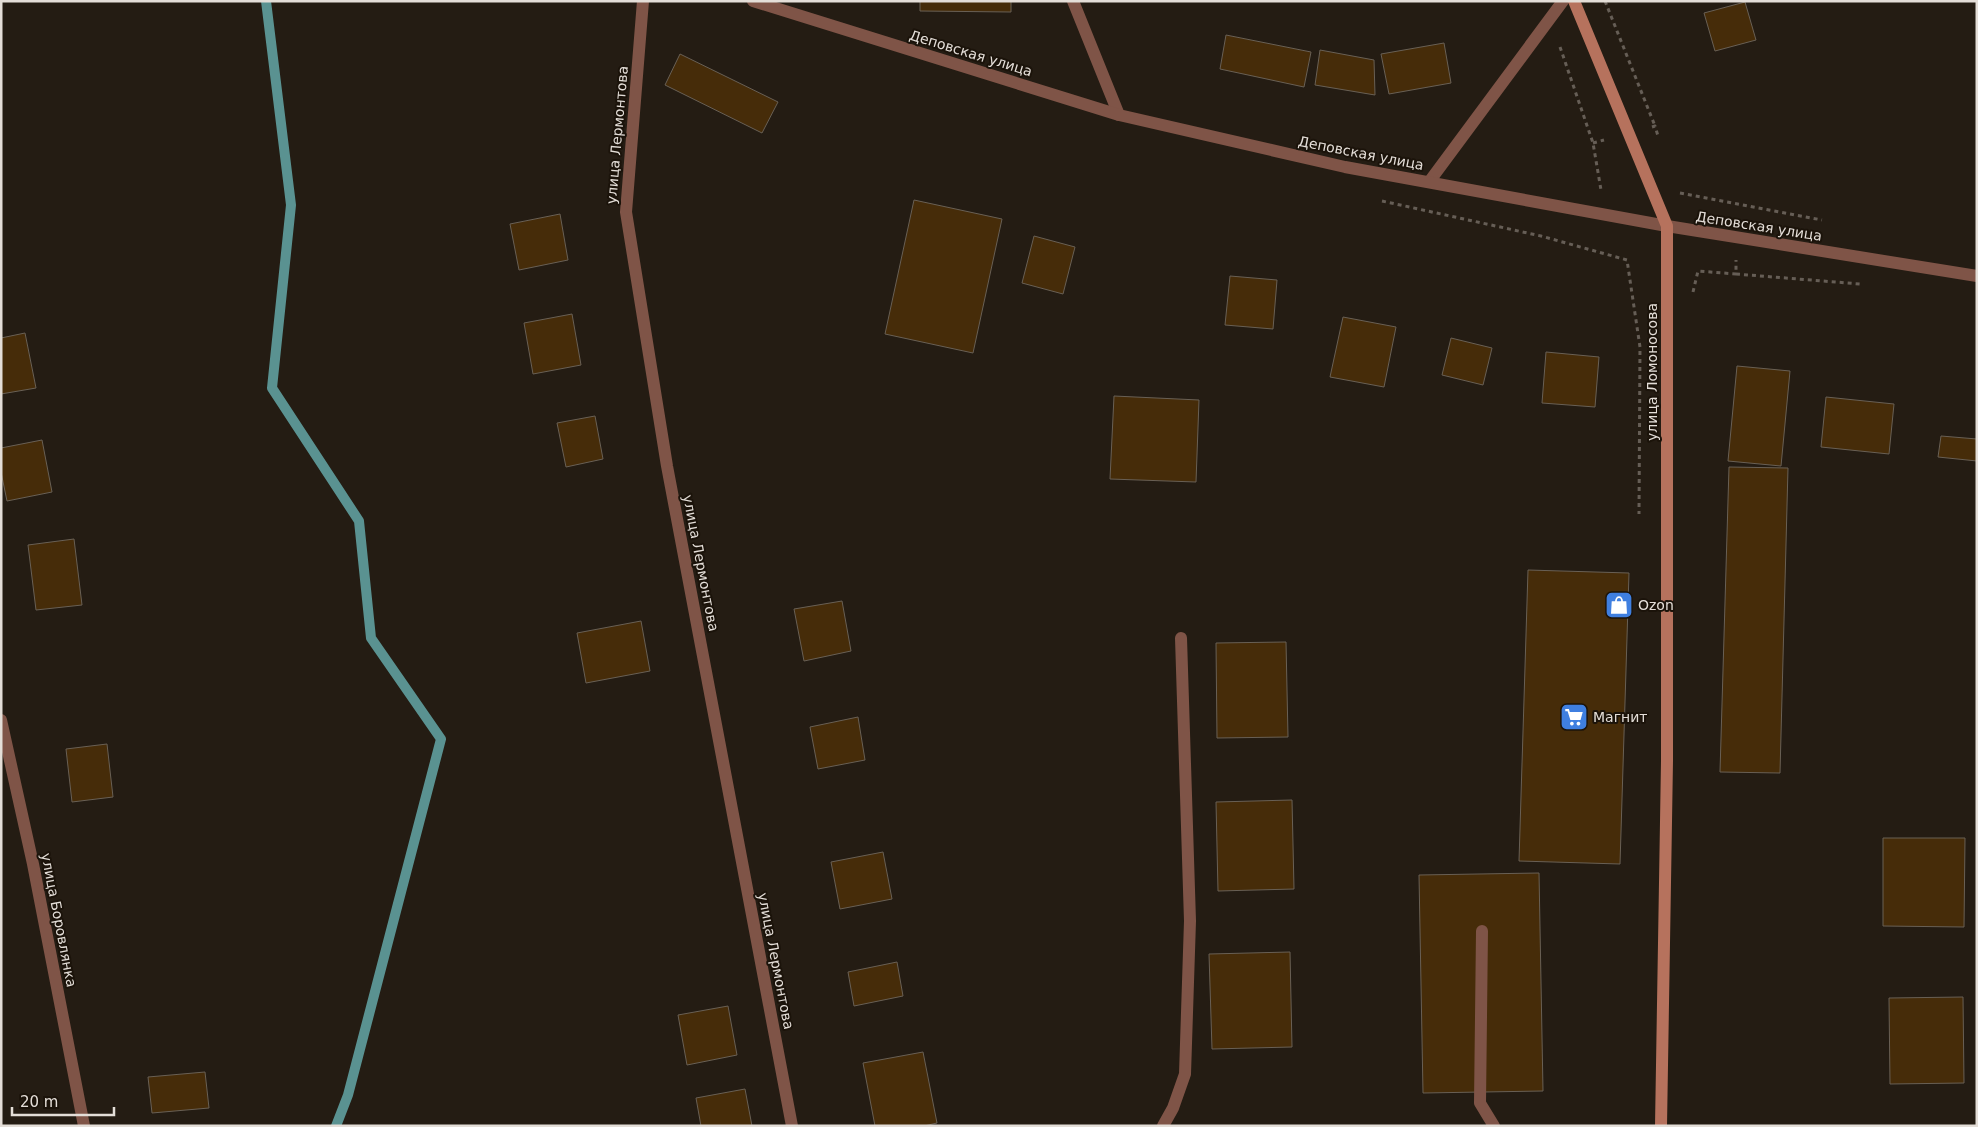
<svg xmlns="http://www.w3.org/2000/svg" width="1978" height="1127" font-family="'DejaVu Sans',sans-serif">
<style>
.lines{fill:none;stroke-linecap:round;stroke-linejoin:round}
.stream{stroke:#5a9291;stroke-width:10}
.building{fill:#462c09;stroke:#696055}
.path{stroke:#665e56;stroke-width:3;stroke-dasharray:4 4;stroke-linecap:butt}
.service{stroke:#7f5447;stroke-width:12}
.minor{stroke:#7f5447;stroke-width:12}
.tertiary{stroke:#7f5447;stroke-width:12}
.secondary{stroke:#b6725d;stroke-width:12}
.labels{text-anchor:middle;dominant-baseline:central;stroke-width:4;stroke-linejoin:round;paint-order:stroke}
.street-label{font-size:14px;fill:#e4ded8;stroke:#1b130a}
.poi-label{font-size:14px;fill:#e4ded8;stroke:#1b130a;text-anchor:start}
</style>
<rect width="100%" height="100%" fill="#241c13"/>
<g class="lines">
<path class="stream" d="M266,1l25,204 -19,183 87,133 12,117 70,101 -93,356 -12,31"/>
</g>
<path class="building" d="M920,1h91v11l-91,-1z
M1745,2l11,38 -41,11 -11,-38z
M1226,35l85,17 -7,35 -84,-18z
M1444,43l7,40 -62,11 -8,-40z
M1320,50l54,10 1,35 -60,-10z
M680,54l98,48 -16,31 -97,-48z
M914,200l88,19 -29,134 -88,-19z
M560,214l8,46 -49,10 -9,-46z
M1034,236l41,11 -12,47 -41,-11z
M1230,276l47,4 -4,49 -48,-4z
M572,314l9,51 -48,9 -9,-51z
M1343,317l53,10 -12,60 -54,-10z
M25,333l11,55 -35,6v-56z
M1451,338l41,10 -9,37 -41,-10z
M1546,352l53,5 -4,50 -53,-4z
M1737,366l53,5 -9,95 -53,-5z
M1114,396l85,4 -3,82 -86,-3z
M1826,397l68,7 -5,50 -68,-7z
M595,416l8,43 -37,8 -9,-44z
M1941,436l36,3v22l-39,-4z
M42,440l10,52 -45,9 -6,-29v-24z
M1729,467l59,1 -8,305 -60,-1z
M74,539l8,66 -46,5 -8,-65z
M1528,570l101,3 -9,291 -101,-3z
M842,601l9,50 -47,10 -10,-52z
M641,621l9,50 -64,12 -9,-50z
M1286,642l2,95 -71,1 -1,-95z
M858,717l7,43 -47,9 -8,-42z
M107,744l6,53 -41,5 -6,-53z
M1292,800l2,89 -76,2 -2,-89z
M1883,838h82l-1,89 -81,-1z
M883,852l9,47 -52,10 -9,-47z
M1539,873l4,218 -120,2 -4,-218z
M1290,952l2,95 -80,2 -3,-95z
M897,962l6,34 -49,10 -6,-34z
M1963,997l1,86 -74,1 -1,-86z
M728,1006l9,49 -50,10 -9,-50z
M923,1052l14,71 -13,3h-49l-12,-63z
M205,1072l4,36 -57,5 -4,-36z
M745,1089l7,37h-51l-5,-28z"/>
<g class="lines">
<path class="path" d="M1605,1l50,125
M1560,47l33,96 8,47
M1652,127l3,-1 3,10
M1593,143l11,-3
M1680,193l142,27
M1382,201l159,35 86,24 13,87 -1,167
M1736,274l124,10
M1693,292l5,-21 38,3v-14"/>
<path class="service" d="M1429,182l134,-181
M1482,931l-2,172 14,23
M1163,1126l10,-18 12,-34 5,-153 -9,-283"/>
<path class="minor" d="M643,1l-17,211 41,254 125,660
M1073,1l46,114
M1,720l32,144 51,262"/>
<path class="tertiary" d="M753,1l366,114 226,52 322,59 310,50"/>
<path class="secondary" d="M1574,1l93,225v535l-6,365"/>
</g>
<defs>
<symbol id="shop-square" viewBox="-11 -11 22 22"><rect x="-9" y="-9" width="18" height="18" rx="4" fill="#3f7fe0" stroke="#1b130a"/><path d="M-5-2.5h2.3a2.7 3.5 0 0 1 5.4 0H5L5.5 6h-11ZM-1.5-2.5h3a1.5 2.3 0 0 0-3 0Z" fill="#fff"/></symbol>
<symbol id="supermarket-square" viewBox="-11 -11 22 22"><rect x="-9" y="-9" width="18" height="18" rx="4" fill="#3f7fe0" stroke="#1b130a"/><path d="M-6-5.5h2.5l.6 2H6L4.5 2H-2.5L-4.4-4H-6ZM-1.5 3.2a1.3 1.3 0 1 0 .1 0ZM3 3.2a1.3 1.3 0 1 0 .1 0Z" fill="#fff"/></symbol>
</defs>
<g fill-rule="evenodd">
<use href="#shop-square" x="1603" y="589" width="32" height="32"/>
<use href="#supermarket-square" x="1558" y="701" width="32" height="32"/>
</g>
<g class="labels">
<g class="street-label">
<text transform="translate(971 53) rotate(17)">Деповская улица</text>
<text transform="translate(617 135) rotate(-85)">улица Лермонтова</text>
<text transform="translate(1361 153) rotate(11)">Деповская улица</text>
<text transform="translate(1759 226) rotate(9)">Деповская улица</text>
<text transform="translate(1652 372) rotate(-90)">улица Ломоносова</text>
<text transform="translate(701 563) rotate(79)">улица Лермонтова</text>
<text transform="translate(59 920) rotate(79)">улица Боровлянка</text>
<text transform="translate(776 961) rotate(79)">улица Лермонтова</text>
</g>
<g class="poi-label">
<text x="1638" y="605">Ozon</text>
<text x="1593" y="717">Магнит</text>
</g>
</g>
<rect width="1978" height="1127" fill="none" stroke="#e4ded8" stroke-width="5"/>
<path d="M12 1107v8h102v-8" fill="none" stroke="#e4ded8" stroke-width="2.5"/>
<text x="20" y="1107" font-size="15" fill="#e4ded8" stroke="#1b130a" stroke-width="4" paint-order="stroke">20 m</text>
</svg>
